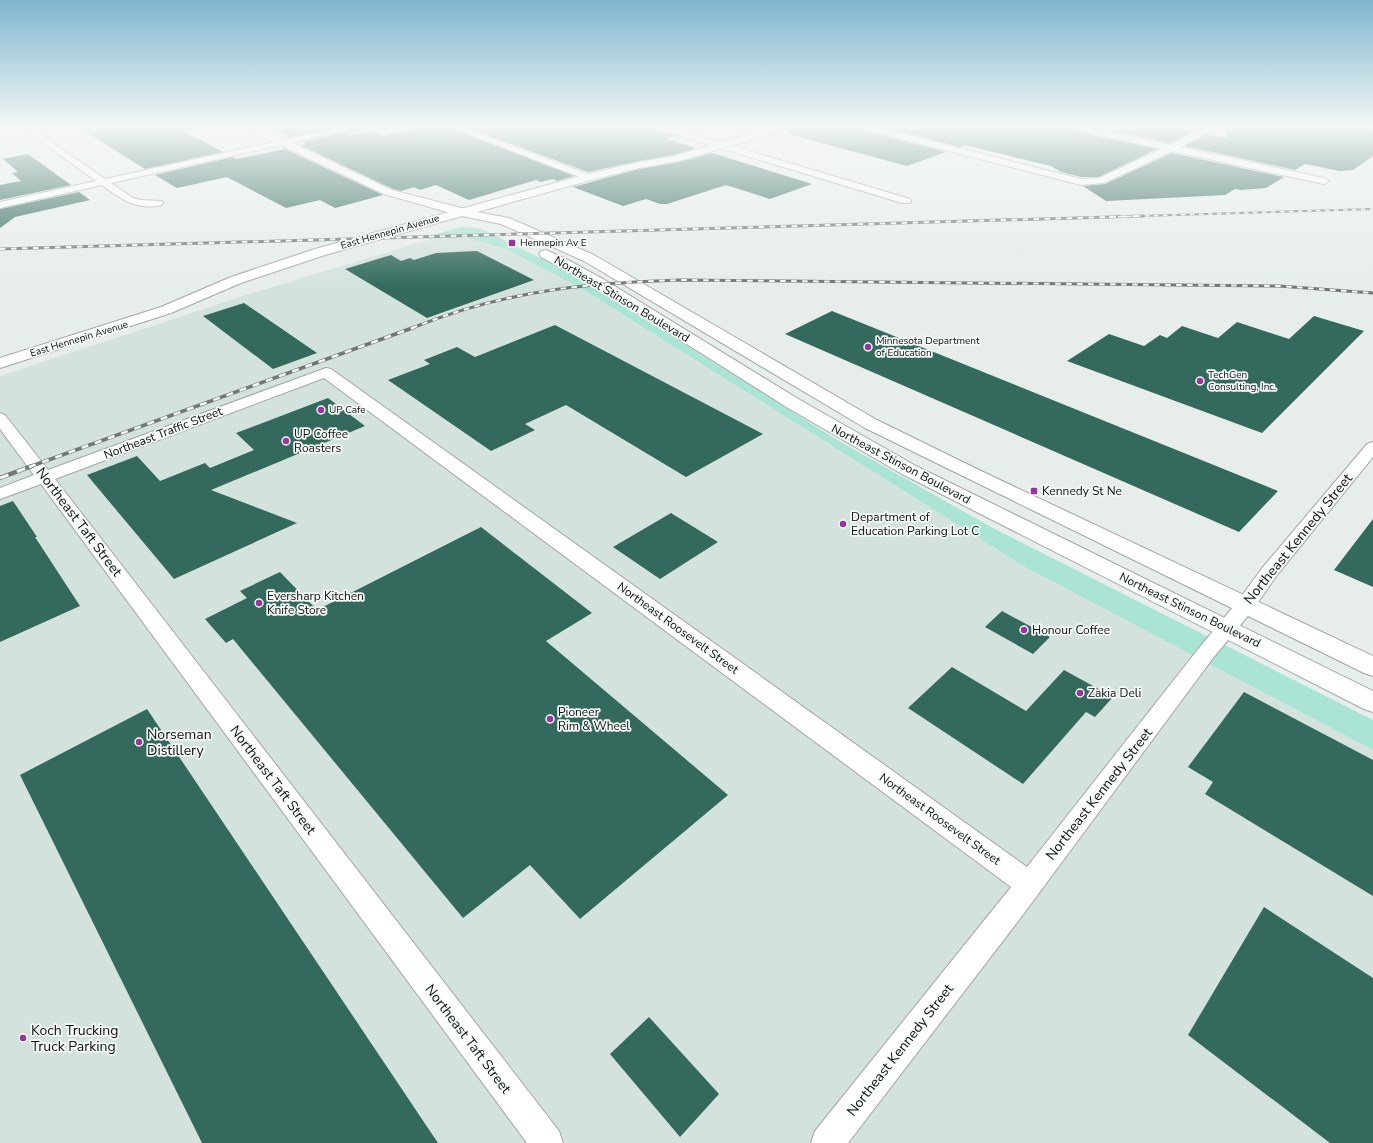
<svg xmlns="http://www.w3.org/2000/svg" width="1373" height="1143" font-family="'Nunito Sans',sans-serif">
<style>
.built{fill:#d4e2de}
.green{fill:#aae4d4}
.building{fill:#336a5d}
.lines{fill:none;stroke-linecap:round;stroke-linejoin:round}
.minor-casing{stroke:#a1a6a4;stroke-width:2}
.tertiary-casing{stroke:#a1a6a4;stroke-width:2}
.secondary-casing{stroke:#a1a6a4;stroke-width:2}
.minor{fill:#fff;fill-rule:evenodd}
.tertiary{fill:#fff;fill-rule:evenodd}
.secondary{fill:#fff;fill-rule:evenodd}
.rail-far3-casing{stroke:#737775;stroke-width:2}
.rail-far2-casing{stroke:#737775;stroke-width:3}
.rail-far1-casing{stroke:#737775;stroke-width:3.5}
.rail-casing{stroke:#737775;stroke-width:4.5}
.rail-far3{stroke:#f5faf8;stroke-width:1.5;stroke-dasharray:4.5;stroke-linecap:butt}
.rail-far2{stroke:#f5faf8;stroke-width:2;stroke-dasharray:5.5;stroke-linecap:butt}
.rail-far1{stroke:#f5faf8;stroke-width:2.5;stroke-dasharray:7;stroke-linecap:butt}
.rail{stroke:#f5faf8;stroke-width:3;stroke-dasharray:9;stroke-linecap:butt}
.poi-dot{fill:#97359c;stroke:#f5faf8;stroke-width:1.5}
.labels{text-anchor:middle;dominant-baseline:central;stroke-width:3.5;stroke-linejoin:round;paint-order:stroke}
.far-street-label{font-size:10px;fill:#0f1110;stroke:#f5faf8}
.far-poi-label{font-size:10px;fill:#0f1110;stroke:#f5faf8;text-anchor:start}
.street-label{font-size:12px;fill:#0f1110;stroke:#f5faf8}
.poi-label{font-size:12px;fill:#0f1110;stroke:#f5faf8;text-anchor:start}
.near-street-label{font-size:14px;fill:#0f1110;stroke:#f5faf8}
.near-poi-label{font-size:14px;fill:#0f1110;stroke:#f5faf8;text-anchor:start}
</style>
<rect width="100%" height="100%" fill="#e7edeb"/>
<path class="built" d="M464,237l42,12 78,41 441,277 348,183v393h-1373v-767l243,-80 187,-57z"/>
<path class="green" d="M461,227l14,1 7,1 90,45 267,167 150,85 384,194v30l-348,-183 -441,-277 -78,-41 -42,-12 -34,2 -4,-2z"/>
<path class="building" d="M80,128h98l45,24 -78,17z
M272,128h59l-40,9z
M419,128h32l123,48 -17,5 -4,-2 -12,3 -5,-2 -67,20 -33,-15 -16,5 -6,-3 -13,4 -8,-2 -93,-44 7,-1 -5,-2 46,-10v3l25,-4 11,5z
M468,128h191l2,3 15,5 -10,3 30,9 -22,7 -35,6 -51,11z
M789,128h76l2,3 79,21 -39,14 -119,-32z
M886,128h188l5,3 22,6 56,12 -58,28h-18l-20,-5 -10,-6 -86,-21 -5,2z
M1122,128h54l18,4 -24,11 -56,-12z
M1227,128h146v28l-20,14 -13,1 -35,-7 -10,6 -111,-24 23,-11 19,3z
M285,149l98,46 -48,13 -15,-8 -34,8 -59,-31 -50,11 -22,-13 78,-18 4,2z
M712,153l100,31 -42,15 -44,-14 -59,19h-7l-14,-5 -23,7 -50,-19 66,-18 40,-7z
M1172,153l112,24 -18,11 -25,2 -6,-1 -10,6 -119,6 -23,-15 22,-2z
M28,154l43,31 -71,15v-15l21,-4 -9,-8 6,-1 -15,-13z
M79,192l11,8 -75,17 -15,11v-19z
M477,251l57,29 -107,38 -82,-49 46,-14 10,6 9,-3 4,2 22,-7z
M244,303l73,50 -44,16 -70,-53z
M832,311l446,180 -39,41 -454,-198z
M1314,316l50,15 -102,102 -195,-72 42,-27 35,12 16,-11 7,3 15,-12 36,12 19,-16 52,17z
M555,325l208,109 -77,43 -120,-72 -41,19 10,6 -44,21 -103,-71 42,-16 -6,-4 33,-13 18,10z
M328,398l37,28 -154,64 86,33 -123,56 -87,-104 50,-19 23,25 45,-18 5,5 44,-18 -18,-17z
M13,501l24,36h-2l45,69 -80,36v-136z
M671,513l47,29 -58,37 -47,-32z
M1373,519v68l-39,-17z
M481,527l111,86 -46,28 182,154 -148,124 -50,-54 -67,53 -230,-279 -7,4 -21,-24 42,-21 -7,-7 40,-19 37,38z
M1002,611l48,26 -17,17 -48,-27z
M952,667l74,44 38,-41 49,27 -18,20 -9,-5 -63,72 -115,-76z
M1244,692l129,68v136l-168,-102 8,-12 -25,-15z
M147,709l291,434h-236l-182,-368z
M1264,907l109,71v165h-43l-142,-108z
M649,1017l70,77 -39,43 -70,-83z"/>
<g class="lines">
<defs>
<path id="minor" d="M22,128h9l74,51 233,-51h15l-4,2 -238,53 22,15 7,2 22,1 1,2 -1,2c-25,6 -41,-6 -60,-20l-102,23v-6l96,-21z
M452,128h12l127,47 2,2 -5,3 -3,-1z
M660,128h13l237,71 1,2 -1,2h-8l-241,-73z
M866,128h14l201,51 18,-1 63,-29 -83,-19 -4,-2h16l79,17 36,-17h11l-37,19 144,31 5,3 -5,3 -152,-33 -68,32 -23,2 -214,-55z
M326,368l5,1 696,498 172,-219 39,-47 25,-34 104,-123 6,-2v15l-96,118 -25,36 -39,47 -194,262 -171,223h-37l4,-12 196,-244 -687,-509 -269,101 504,652 4,12h-36l-486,-659 -41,15v-11l34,-13 -34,-46v-16l5,2 43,55z"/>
<path id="tertiary" d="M247,128h13l132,62 73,19 2,3 -2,3 -4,1 -77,-22 -135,-64z"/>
<path id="secondary" d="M771,128h15l-2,2 -105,31 -40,7 -48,12 -114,32 32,6 85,37 283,165 104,51 392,185v20l-9,-3 -499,-245 -281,-167 -83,-37 -39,-8 -137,39 -84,28 -70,30 -171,55v-10l161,-51 70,-30 84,-28 269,-74 55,-13 35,-6z
M546,250l22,10 35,19 197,121 116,66 457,225v21l-9,-3 -462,-235 -114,-66 -195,-123 -52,-28 -2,-3 2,-3z"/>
</defs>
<use href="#minor" class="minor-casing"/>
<use href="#tertiary" class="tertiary-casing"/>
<use href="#secondary" class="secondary-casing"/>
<use href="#minor" class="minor"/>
<use href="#tertiary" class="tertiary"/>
<use href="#secondary" class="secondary"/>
<defs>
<path id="rail-far3" d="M1109,217l264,-8"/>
<path id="rail-far2" d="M0,249l1143,-33
M412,328c33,-13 67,-24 102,-31 55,-12 111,-15 167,-17l598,6 94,7"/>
<path id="rail-far1" d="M29,467l386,-140"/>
<path id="rail" d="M0,478l32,-12"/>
</defs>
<use href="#rail-far3" class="rail-far3-casing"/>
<use href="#rail-far2" class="rail-far2-casing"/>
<use href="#rail-far1" class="rail-far1-casing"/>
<use href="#rail" class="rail-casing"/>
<use href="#rail-far3" class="rail-far3"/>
<use href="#rail-far2" class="rail-far2"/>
<use href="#rail-far1" class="rail-far1"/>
<use href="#rail" class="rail"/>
</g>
<linearGradient id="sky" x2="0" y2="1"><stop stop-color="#7fb6cf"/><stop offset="0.44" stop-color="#f4f7f6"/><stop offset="1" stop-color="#f4f7f6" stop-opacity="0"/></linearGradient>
<rect width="1373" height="288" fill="url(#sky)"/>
<g class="poi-dot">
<rect x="508" y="239" width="8" height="8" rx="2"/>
<circle cx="868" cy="347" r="4"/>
<circle cx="1200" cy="381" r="4"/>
<circle cx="321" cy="410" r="4"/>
<circle cx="286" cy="441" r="4"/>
<rect x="1030" y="487" width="8" height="8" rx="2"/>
<circle cx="843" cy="524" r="4"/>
<circle cx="259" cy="603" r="4"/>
<circle cx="1024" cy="630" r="4"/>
<circle cx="1080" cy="693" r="4"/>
<circle cx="550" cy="719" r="4"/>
<circle cx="139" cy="742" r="4"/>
<circle cx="23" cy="1038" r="4"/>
</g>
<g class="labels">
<g class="far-street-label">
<text transform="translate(390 232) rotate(-16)">East Hennepin Avenue</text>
<text transform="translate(79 339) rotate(-17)">East Hennepin Avenue</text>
</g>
<g class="far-poi-label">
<text x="520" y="243">Hennepin Av E</text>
<text x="876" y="341">Minnesota Department<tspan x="876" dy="12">of Education</tspan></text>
<text x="1208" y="375">TechGen<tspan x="1208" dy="12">Consulting, Inc.</tspan></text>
<text x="329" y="410">UP Cafe</text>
</g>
<g class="street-label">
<text transform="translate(622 299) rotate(31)">Northeast Stinson Boulevard</text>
<text transform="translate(163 433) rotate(-21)">Northeast Traffic Street</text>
<text transform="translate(901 464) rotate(28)">Northeast Stinson Boulevard</text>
<text transform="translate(1190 610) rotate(26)">Northeast Stinson Boulevard</text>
<text transform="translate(678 628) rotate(36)">Northeast Roosevelt Street</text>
<text transform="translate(940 819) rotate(36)">Northeast Roosevelt Street</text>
</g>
<g class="poi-label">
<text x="294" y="434">UP Coffee<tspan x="294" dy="14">Roasters</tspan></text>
<text x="1042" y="491">Kennedy St Ne</text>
<text x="851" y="517">Department of<tspan x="851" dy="14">Education Parking Lot C</tspan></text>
<text x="267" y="596">Eversharp Kitchen<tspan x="267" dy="14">Knife Store</tspan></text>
<text x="1032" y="630">Honour Coffee</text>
<text x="1088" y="693">Zakia Deli</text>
<text x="558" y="712">Pioneer<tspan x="558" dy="14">Rim &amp; Wheel</tspan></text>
</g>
<g class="near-street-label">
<text transform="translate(79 522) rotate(53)">Northeast Taft Street</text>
<text transform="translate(1298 539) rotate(-51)">Northeast Kennedy Street</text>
<text transform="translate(273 780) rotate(53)">Northeast Taft Street</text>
<text transform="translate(1099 794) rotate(-52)">Northeast Kennedy Street</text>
<text transform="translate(468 1039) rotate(53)">Northeast Taft Street</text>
<text transform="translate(900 1050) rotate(-52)">Northeast Kennedy Street</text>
</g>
<g class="near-poi-label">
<text x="147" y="734">Norseman<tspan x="147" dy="16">Distillery</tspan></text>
<text x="31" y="1030">Koch Trucking<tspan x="31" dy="16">Truck Parking</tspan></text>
</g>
</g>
</svg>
